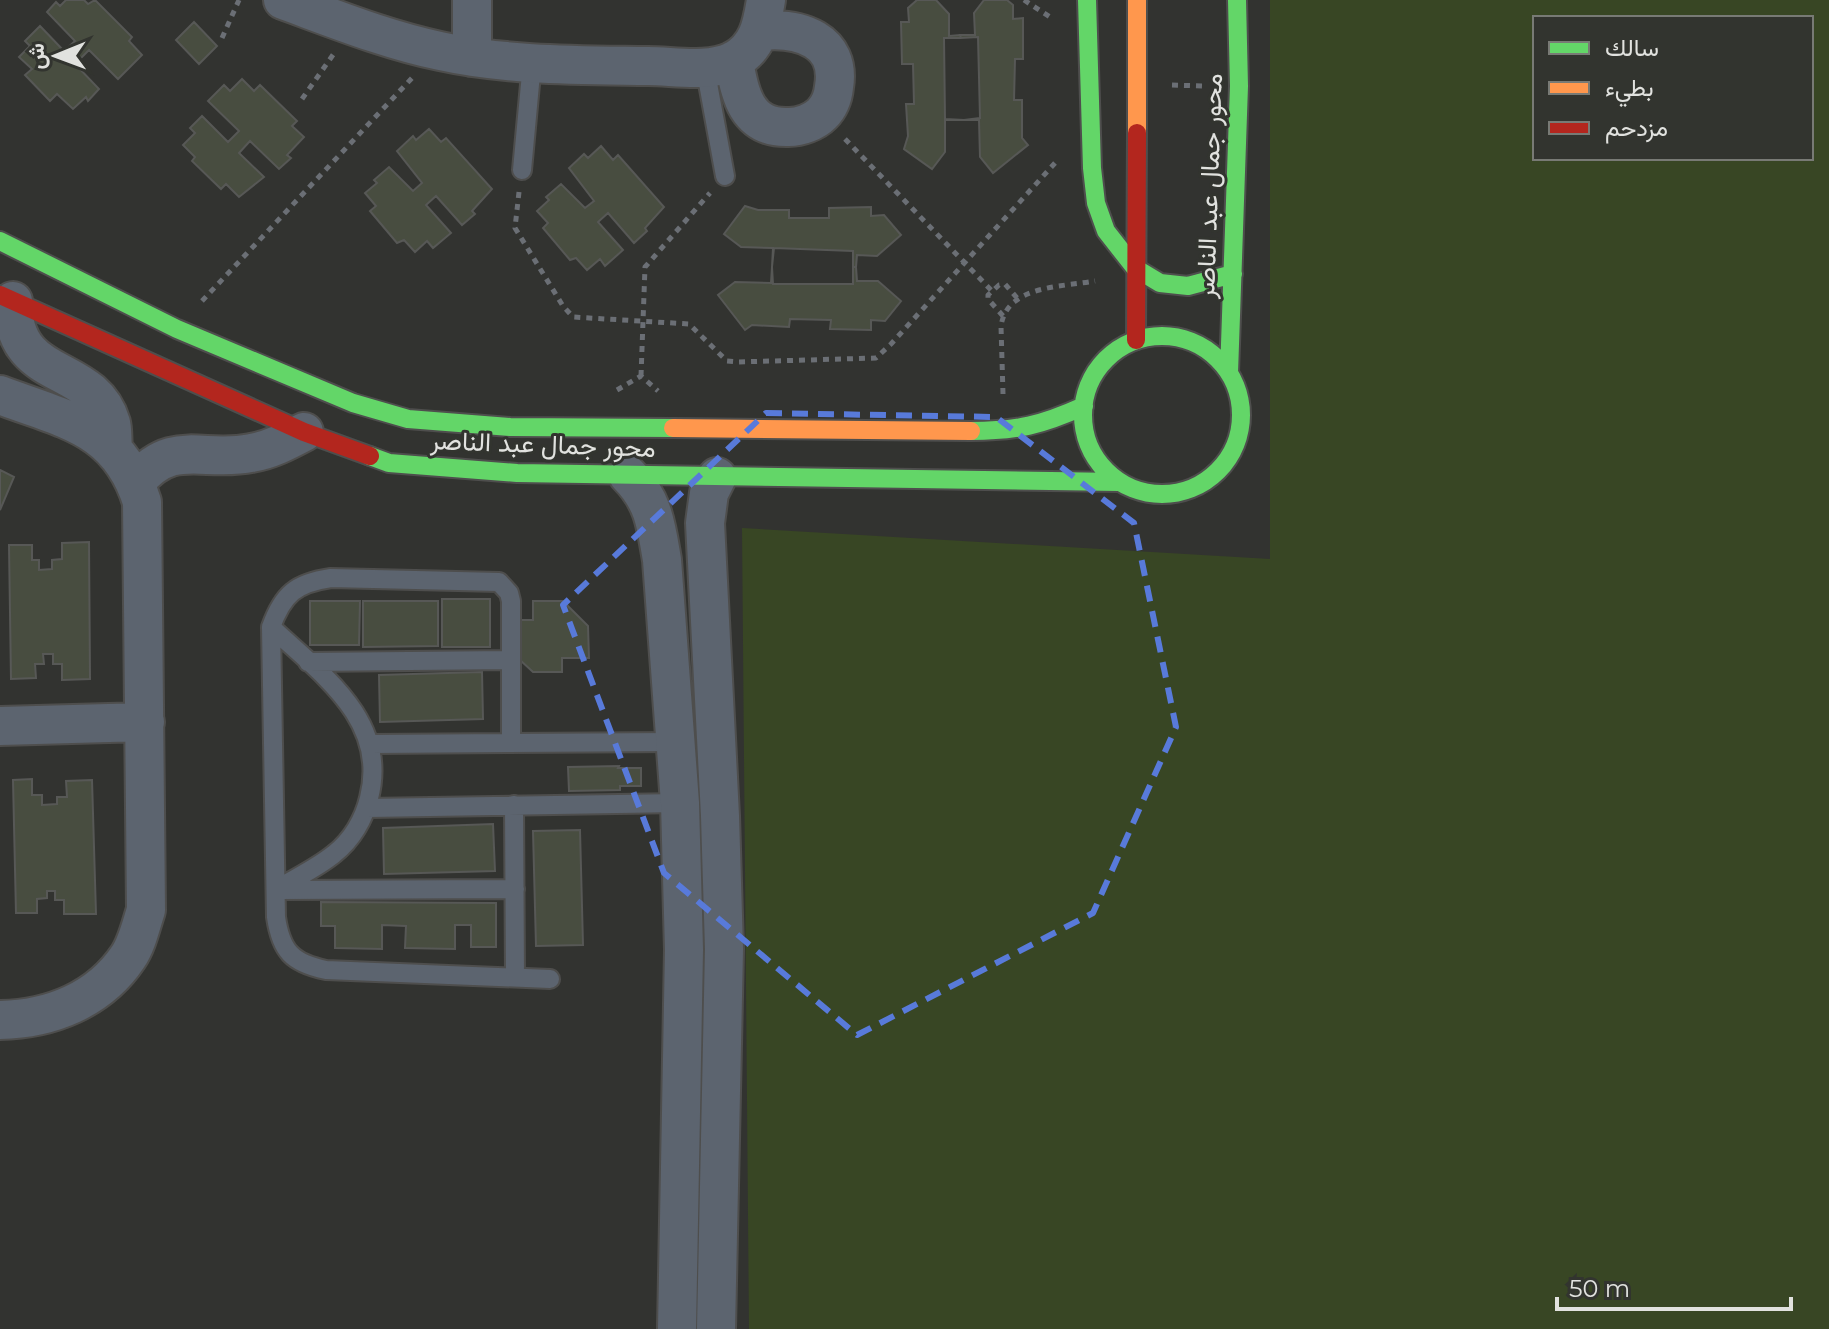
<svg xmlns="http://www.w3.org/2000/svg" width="1829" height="1329" font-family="Montserrat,Vazirmatn,sans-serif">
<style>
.green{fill:#384624;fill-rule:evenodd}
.building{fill:#484d40;stroke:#575856;stroke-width:2}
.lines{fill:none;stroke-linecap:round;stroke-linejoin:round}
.lane-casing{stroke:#4e4e4d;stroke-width:22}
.street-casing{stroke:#4e4e4d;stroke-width:42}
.fast-casing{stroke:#4e4e4d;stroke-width:22}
.slow-casing{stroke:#4e4e4d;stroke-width:22}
.jam-casing{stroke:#4e4e4d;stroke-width:22}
.path{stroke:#6b6f75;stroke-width:5;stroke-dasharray:6 6;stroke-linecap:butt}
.lane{stroke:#5c646f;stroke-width:18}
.street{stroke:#5c646f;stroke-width:38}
.fast{stroke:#63d668;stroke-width:18}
.slow{stroke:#ff974d;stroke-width:18}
.jam{stroke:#b3261e;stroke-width:18}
.marked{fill:none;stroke:#587ada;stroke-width:6;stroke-dasharray:16 10;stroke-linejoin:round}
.labels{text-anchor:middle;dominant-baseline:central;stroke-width:6;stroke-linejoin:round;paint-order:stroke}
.street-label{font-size:26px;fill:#e1e2df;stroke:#32342f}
</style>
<rect width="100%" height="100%" fill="#323330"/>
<path class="green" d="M1270,0h559v1329h-1080l-7,-801 528,31zM1535,18h276v140h-276z"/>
<path class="building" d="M66,0h18l4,4 7,-4 37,37 -3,4 13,14 -24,24 -29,-29 -14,14 24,25 -11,12 -2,-4 -13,12 -16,-15 -7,7 -25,-26 7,-6 -13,-12 11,-11 -5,-5 15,-15 24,25 11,-10 -28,-29 9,-10 4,4z
M917,0h19l13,14v22l11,-1 1,3h-17l1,81 19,1h-19v32l-13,17 -28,-20 4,-13 -2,-32h8l-1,-40h-11l-1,-42h8l-1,-14z
M984,0h23l6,5v14l10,-1v41h-8l-1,41h8v38l6,7 -35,28 -13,-16 -1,-37h-15l16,-2 -2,-81 -17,1 -1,-3h15l-1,-22z
M194,22l23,24 -18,18 -23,-24z
M242,79l12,12 6,-6 37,36 -5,5 12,11 -17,18 4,3 -12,11 -29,-28 -11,12 25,24 -25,20 -13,-13 -5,5 -29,-28 3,-4 -12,-12 12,-12 -5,-5 12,-12 26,26 11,-11 -31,-30 16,-16 6,6z
M429,129l12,13 5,-4 46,51 -20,22 3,3 -13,11 -26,-29 -10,9 25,28 -18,15 -6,-7 -12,11 -11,-12 -7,3 -27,-32 6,-5 -11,-13 12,-10 -3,-3 15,-13 24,24 9,-8 -25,-32 16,-15 3,4z
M601,146l12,14 5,-5 46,52 -19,21 2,3 -13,12 -26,-30 -10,9 25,28 -18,16 -5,-7 -13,11 -11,-12 -6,2 -27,-32 5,-5 -11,-12 12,-11 -3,-3 15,-13 24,24 9,-7 -25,-33 15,-14 4,4z
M745,206l13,4h31v8h40v-10l42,-1v9l13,-1 17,20 -24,21 -20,-1 -1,12h-3v-16l-79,-3 -2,19 1,-19 -32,-1 -17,-13z
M772,267l1,17h80v-17h3l1,14h21l23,20 -16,20 -14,-1v10l-41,-1 1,-9 -41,-1 -1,8 -37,-2 -7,5 -27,-35 17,-13 36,1z
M0,470l14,7 -14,33z
M89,542l1,137 -28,1v-16h-9v-10h-10l1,10h-9l1,14 -25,1 -2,-134h23v15h7v10l13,-1v-9l10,-1v-16z
M442,599h48v48h-48z
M310,601h50l-1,44h-49z
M363,601h75v45l-75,1z
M533,601h30l25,25 1,32h-27v14h-29l-14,-13v-39h14z
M482,672l1,47 -103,3 -1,-47z
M619,766l-1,2h23v18h-21v4l-51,1 -1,-24z
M32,779v16h10v10l15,-1v-7h10l-1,-16 26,-1 4,134h-32v-14h-9v-9h-8v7l-10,1v14h-21l-3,-133z
M493,824l2,47 -111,3 -1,-46z
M580,830l3,115 -47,1 -3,-115z
M321,902l175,1v44h-25v-22h-16v24l-50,-1 1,-22 -24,-1v24l-47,-1v-22h-14z"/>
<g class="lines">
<defs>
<path id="lane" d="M705,67l20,109
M522,170l10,-107
M271,627c50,47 118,93 98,171 -5,21 -17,42 -35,56 -17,14 -39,24 -58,36
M308,662l203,-2
M511,743v-142l-2,-8 -10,-11 -168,-4c-35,5 -48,16 -60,49l5,290c5,34 16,46 50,53l224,9
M370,744l306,-2
M514,805l1,172
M367,808l313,-5
M278,890l237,-1"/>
<path id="street" d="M283,0c52,19 104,40 157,51 68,15 139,14 208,15 26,0 60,7 85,-5 25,-13 29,-36 33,-61
M472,0v57
M734,60c5,34 13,69 55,67 11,0 25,-5 33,-13 7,-7 11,-17 12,-27 8,-47 -35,-60 -73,-56
M13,301c-1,84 79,59 98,122 2,7 1,17 2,25
M0,395c66,25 119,32 142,107l4,408c-5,15 -9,34 -18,47 -29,43 -77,62 -128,63
M628,475c26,26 28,50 34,85l18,243 4,147 -7,379
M136,482c37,-45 67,-19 115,-29 19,-3 36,-12 53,-21
M0,726l145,-4
M716,1329l8,-380 -4,-133 -15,-293 4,-30 8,-16"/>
<path id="fast" d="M1087,0l5,168 4,35 10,28 29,37 25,15 28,3 45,-12
M0,241l177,88 176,74 55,16 102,8 163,1
M1083 415a79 79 0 1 1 158 0a79 79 0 1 1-158 0Z
M1229,373l10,-287 -2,-86
M971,431c46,0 71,-6 113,-25
M370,456l19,7 128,10 602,9"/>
<path id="slow" d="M1137,133v-133
M673,428l298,3"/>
<path id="jam" d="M0,295l304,137 66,24
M1136,340l1,-207"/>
</defs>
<use href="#lane" class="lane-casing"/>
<use href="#street" class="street-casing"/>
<use href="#fast" class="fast-casing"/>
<use href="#slow" class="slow-casing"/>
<use href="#jam" class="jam-casing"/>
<path class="path" d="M1024,0l26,17
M222,38l17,-38
M1172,85l30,1
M302,99l33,-47
M845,139l147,152
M519,192l-4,36 48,78 10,11 116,7 38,37 11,1 138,-4 15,-14 164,-181
M202,301l210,-223
M1003,316l-15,-17v-4l11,-10 6,-1 12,14
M641,376l4,-109 65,-74
M617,390l24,-14 17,15
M1003,394l-2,-68c6,-41 61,-39 94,-45"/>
<use href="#lane" class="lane"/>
<use href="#street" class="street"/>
<use href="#fast" class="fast"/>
<use href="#slow" class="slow"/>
<use href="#jam" class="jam"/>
</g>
<path class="marked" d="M766,413l230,4 138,106 42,204 -83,186 -236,122 -193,-162 -101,-268z"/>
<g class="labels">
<g class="street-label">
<text transform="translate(1209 186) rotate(-88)">محور جمال عبد الناصر</text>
<text transform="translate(543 444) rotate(2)">محور جمال عبد الناصر</text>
</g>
</g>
<rect x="1533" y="16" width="280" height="144" fill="#32342f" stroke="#787a75" stroke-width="2"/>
<rect x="1549" y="42" width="40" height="12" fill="#63d668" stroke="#787a75" stroke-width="2"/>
<text x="1605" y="56" font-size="24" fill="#e1e2df">سالك</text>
<rect x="1549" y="82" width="40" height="12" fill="#ff974d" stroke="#787a75" stroke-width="2"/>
<text x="1605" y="96" font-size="24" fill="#e1e2df">بطيء</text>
<rect x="1549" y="122" width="40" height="12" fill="#b3261e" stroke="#787a75" stroke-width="2"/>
<text x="1605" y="136" font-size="24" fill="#e1e2df">مزدحم</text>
<g transform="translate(56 56) rotate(269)" stroke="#32342f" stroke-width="6" paint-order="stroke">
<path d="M0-6L14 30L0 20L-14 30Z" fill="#e1e2df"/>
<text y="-12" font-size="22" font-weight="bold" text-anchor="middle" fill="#e1e2df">ش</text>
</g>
<path d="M1557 1297v12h234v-12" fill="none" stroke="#e1e2df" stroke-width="4"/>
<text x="1569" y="1297" font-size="24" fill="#e1e2df" stroke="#32342f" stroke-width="6" paint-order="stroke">50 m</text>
</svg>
